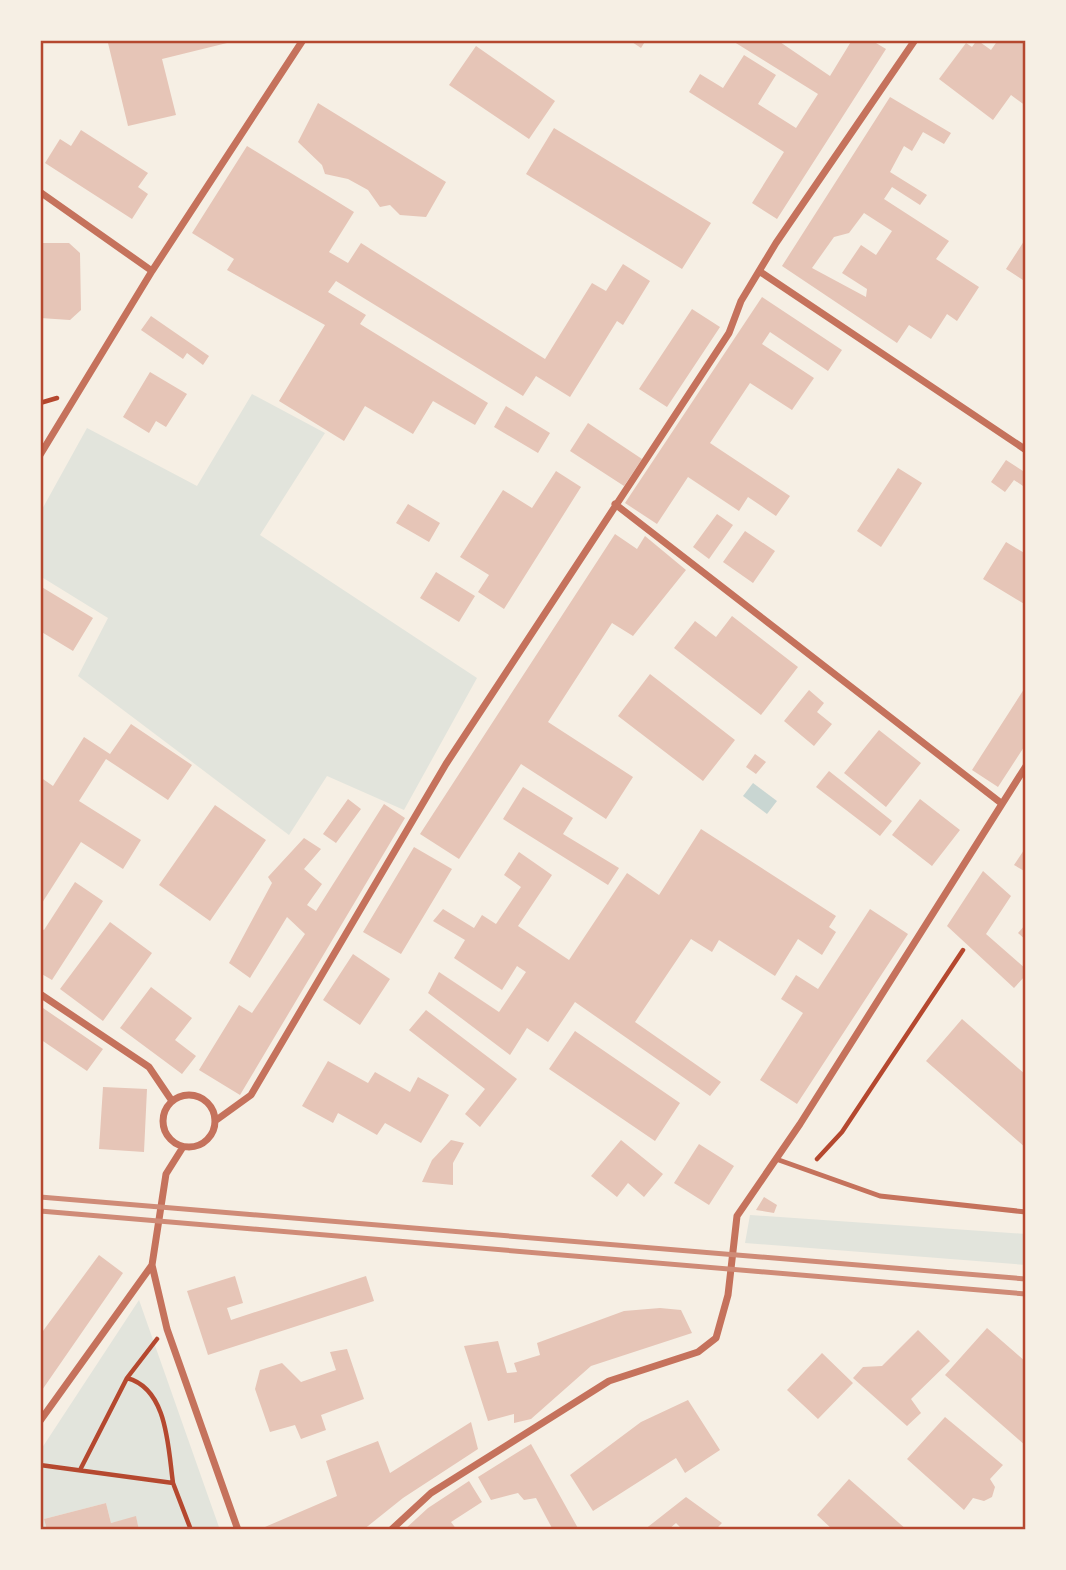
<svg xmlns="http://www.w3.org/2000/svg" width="1066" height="1570" font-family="Rubik,sans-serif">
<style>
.green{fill:#e2e4dc}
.water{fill:#c9d6d2}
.building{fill:#e6c5b7;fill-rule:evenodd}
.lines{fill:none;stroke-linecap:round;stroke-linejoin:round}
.path{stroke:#b5482f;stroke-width:4.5}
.service{stroke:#c5725c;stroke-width:5}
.minor{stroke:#c5725c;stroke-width:7}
.rail{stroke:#cf8b77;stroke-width:5}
.neatline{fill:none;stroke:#b5482f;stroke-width:2.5}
</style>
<rect width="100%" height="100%" fill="#f6efe4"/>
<path class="green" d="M252,394l73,39 -65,102 217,143 -73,132 -77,-34 -38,59 -211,-159 30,-58 -68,-42v-63l47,-85 110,58z
M750,1215l276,19v31l-281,-22z
M139,1300l81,230h-81l-3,-13 -25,6 -5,-20 -62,16 3,11h-7v-79z"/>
<path class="water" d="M753,783l24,18 -10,13 -24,-18z"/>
<path class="building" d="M120,40h106l1,3 -65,16 14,56 -48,11 -20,-83z
M629,40h17l-5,8z
M731,40h46l53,36 22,-36h19l15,9 -109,170 -25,-16 32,-51 -95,-60 11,-18 23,14 21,-33 32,20 -18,29 38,24 22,-34z
M977,40l14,10 7,-10h28v66l-15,-11 -18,25 -54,-41 27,-36 6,4z
M476,46l79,55 -26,38 -80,-54z
M890,97l61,36 -7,11 -21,-12 -11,19 -8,-5 -14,26 37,23 -7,10 -28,-18 -8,12 65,42 -13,18 43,28 -22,34 -10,-7 -16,25 -22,-14 -12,18 -115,-77zM864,213l28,18 -16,24 -15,-10 -19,28 25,16 -1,8 -54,-29 22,-31 15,-4z
M318,103l128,79 -20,35 -26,-2 -10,-10 -10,2 -12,-17 -20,-11 -23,-5 -3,-9 -24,-23z
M554,128l157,95 -29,46 -156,-95z
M81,130l67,43 -10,14 10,7 -16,25 -87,-56 15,-24 11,7z
M247,146l107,66 -25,40 19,11 13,-20 184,116 47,-76 14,8 17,-27 27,17 -27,44 -6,-4 -47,76 -34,-21 -13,20 -187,-115 -8,11 38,23 -6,9 128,79 -13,22 -42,-24 -20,33 -48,-28 -21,35 -65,-40 46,-76 -98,-55 7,-11 -42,-26z
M1026,238v44l-20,-13z
M40,243h29l11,10 1,57 -11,10 -30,-2z
M762,297l80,53 -14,21 -58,-39 -8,12 52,34 -22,32 -42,-27 -40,60 80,53 -14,20 -28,-19 -9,14 -51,-34 -31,47 -32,-21z
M692,309l28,18 -53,80 -28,-18z
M151,316l58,40 -6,9 -16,-12 -4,6 -42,-29z
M150,372l37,22 -21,33 -10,-6 -7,12 -26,-16z
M506,406l44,27 -12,20 -44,-26z
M588,423l54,36 -18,27 -54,-35z
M1006,460l20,13v15l-12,-8 -9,12 -14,-10z
M898,468l24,15 -41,64 -24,-16z
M556,471l25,16 -77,122 -26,-17 11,-17 -29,-18 43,-67 29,18z
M408,504l32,19 -11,19 -33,-19z
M717,514l16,11 -24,34 -16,-12z
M745,531l30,20 -22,32 -30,-21z
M615,534l22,15 8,-13 41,34 -53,66 -21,-13 -64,99 85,55 -27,42 -85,-55 -62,95 -39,-25z
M1006,542l20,12v51l-43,-26z
M436,572l39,24 -16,26 -39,-24z
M40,586l53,32 -20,33 -33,-20z
M732,616l66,51 -37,48 -87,-67 21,-27 21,16z
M650,674l85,66 -32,41 -85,-65z
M1026,686v58l-28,43 -26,-17z
M809,690l15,13 -7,9 15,12 -18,22 -30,-25z
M131,724l61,41 -24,35 -62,-41 -27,42 62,39 -18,29 -42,-27 -39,61 -2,-126 13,9 31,-49 26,17z
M879,730l42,33 -35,44 -42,-34z
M755,754l11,8 -10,12 -10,-7z
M829,771l63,50 -12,15 -64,-49z
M523,787l50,31 -10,16 56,34 -11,17 -105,-66z
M348,799l13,10 -25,34 -13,-9z
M920,799l40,31 -28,36 -40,-31z
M384,804l21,14 -165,277 -41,-25 40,-65 13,8 53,-79 -18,-17 -37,61 -21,-15 43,-80 -4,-6 36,-39 17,11 -17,20 18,15 -15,21 9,6z
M215,805l51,35 -56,81 -51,-36z
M701,829l135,87 -7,11 7,5 -14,23 -24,-16 -23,37 -56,-36 -7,12 -21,-13 -56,83 86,60 -11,14 -135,-94 -27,40 -21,-14 -17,27 -82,-62 11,-21 60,40 27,-40 -9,-6 -15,24 -48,-32 11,-18 -32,-19 10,-12 31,19 8,-13 14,9 25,-37 -17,-12 15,-23 33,23 -34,51 51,34 58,-87 32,22z
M414,847l38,22 -51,85 -38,-22z
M1026,847v25l-12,-7z
M983,871l28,25 -25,38 40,35v6l-12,13 -67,-62z
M75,882l28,19 -51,79 -12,-7v-45l4,2z
M870,909l38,25 -111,170 -37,-24 43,-67 -22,-14 15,-24 22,14z
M110,922l42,31 -49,68 -43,-32z
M1026,924v16l-8,-7z
M353,954l37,25 -30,46 -37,-25z
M151,987l41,31 -17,22 21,16 -14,18 -62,-46z
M40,1006l63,43 -16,22 -47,-32z
M426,1010l91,69 -37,48 -15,-13 20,-25 -76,-59z
M962,1019l64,56v73l-100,-87z
M575,1031l105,72 -25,38 -106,-72z
M328,1061l40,22 7,-11 35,20 8,-15 31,18 -28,48 -36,-20 -8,12 -39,-22 -5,10 -31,-17z
M103,1087l44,2 -3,63 -45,-3z
M451,1140l13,3 -11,20v22l-31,-3 10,-22z
M621,1140l42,34 -19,23 -16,-14 -11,14 -26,-21z
M699,1144l35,22 -25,39 -35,-22z
M764,1197l13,8 -3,8 -18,-3z
M99,1255l24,18 -83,120v-58z
M235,1276l8,27 -16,5 4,12 135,-44 8,25 -166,54 -21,-64z
M660,1308l21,2 11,23 -101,33 -60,53 -17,4v-9l-26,7 -24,-75 34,-5 9,32 10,-1 -3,-9 26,-8 -3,-12 87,-32z
M987,1328l39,34v84l-81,-71z
M918,1330l32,31 -39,38 10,14 -14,13 -54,-48 10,-11 19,-1z
M347,1349l17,50 -43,16 5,15 -25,9 -6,-14 -25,7 -15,-43 5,-19 22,-7 19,19 35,-12 -6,-18z
M822,1353l31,30 -35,36 -31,-29z
M688,1400l32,50 -35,23 -9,-15 -83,53 -23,-36 71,-53z
M945,1417l58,48 -13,14 5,8 -3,10 -8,4 -11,-3 -9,12 -57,-51z
M471,1422l7,27 -75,49 -40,32h-105l79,-34 -11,-35 52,-20 12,32z
M531,1444l48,86h-26l-17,-32 -12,2 -6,-7 -27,7 -13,-23z
M849,1479l58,51h-74l-16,-15z
M469,1481l13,21 -31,20 6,8h-53l24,-22z
M686,1497l36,26 -7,7h-32l-7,-7 -8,7h-24z
M106,1503l5,20 25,-7 3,14h-92l-3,-11z"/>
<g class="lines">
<path class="path" d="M40,403l17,-5
M817,1159l25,-27 121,-182
M127,1378c41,11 41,70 46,105
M40,1465l133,18 18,47
M81,1468l46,-90 30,-39"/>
<path class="service" d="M776,1159l104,37 146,16"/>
<path class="minor" d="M40,192l112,79
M759,271l267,179
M40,455l112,-184 151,-231
M615,504l386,299
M40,994l109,73 23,34
M163 1121a26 26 0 1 1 52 0a26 26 0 1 1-52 0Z
M215,1121l36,-26 195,-331 283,-431 12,-32 35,-58 139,-203
M183,1147l-17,27 -14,91 15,64 71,201
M40,1421l112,-156
M391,1530l40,-37 178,-112 89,-29 18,-14 12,-43 9,-79 63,-92 226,-358"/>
<path class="rail" d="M40,1197l986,82
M40,1211l986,83"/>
</g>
<rect width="1066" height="1570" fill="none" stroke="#f6efe4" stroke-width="84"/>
<rect x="42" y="42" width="982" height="1486" class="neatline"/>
</svg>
